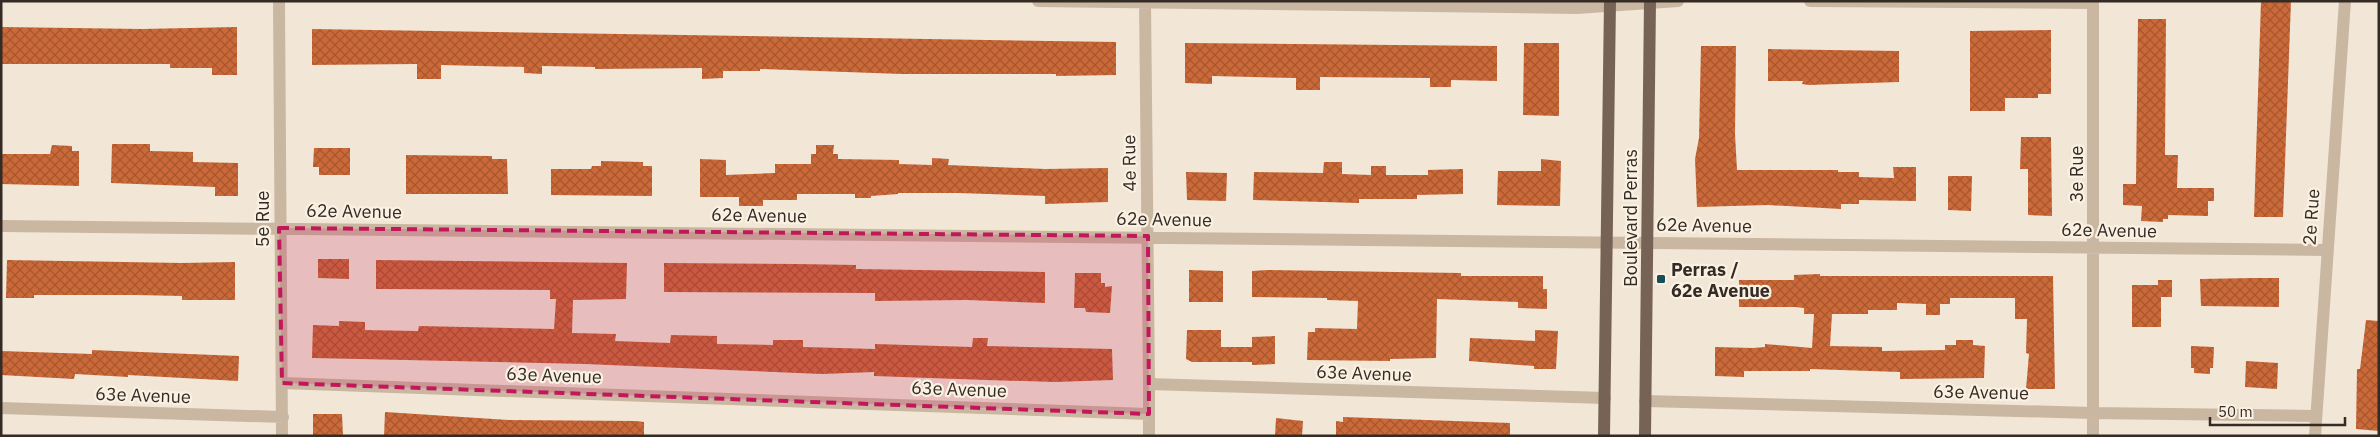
<svg xmlns="http://www.w3.org/2000/svg" width="2380" height="437" font-family="'IBM Plex Sans',sans-serif">
<style>
.building{fill:url(#building-cross-hatch)}
.lines{fill:none;stroke-linecap:round;stroke-linejoin:round}
.minor{stroke:#cab7a2;stroke-width:12}
.major{stroke:#776355;stroke-width:12}
.marked{fill:#c2185b;fill-opacity:0.2;stroke:#c2185b;stroke-width:4;stroke-dasharray:10 6;stroke-linejoin:round}
.poi-dot{fill:#194e57;stroke:#faf1e2;stroke-width:2}
.labels{text-anchor:middle;dominant-baseline:central;stroke-width:4.5;stroke-linejoin:round;paint-order:stroke}
.street-label{font-size:18px;fill:#342b25;stroke:#faf1e2}
.poi-label{font-size:18px;font-weight:bold;fill:#342b25;stroke:#faf1e2;text-anchor:start}
</style>
<defs>
<pattern id="building-cross-hatch" width="8" height="8" patternUnits="userSpaceOnUse" patternTransform="scale(1.25)"><rect width="8" height="8" fill="#cc6939"/><path d="M0 0l8 8M0 8l8-8" fill="none" stroke="#a65730"/></pattern>
</defs>
<rect width="100%" height="100%" fill="#f2e7d6"/>
<path class="building" d="M2261,1h30l-8,216h-29z
M2138,19h28l-1,136h13l-1,33h37v13h-6v15l-40,-1v4h-5v3l-22,-1 1,-15 -19,-1v-21h13z
M1,27l141,2 95,-2v48h-25v-7h-42v-4h-169z
M312,29l804,13v33l-60,1v-2h-154l-142,-5v2h-37v7l-21,1v-11l-107,1v-2l-53,-1v8l-18,-1v-6l-83,-2v14h-24v-15l-105,1z
M2051,30v64h-13v4h-33v13h-35v-80z
M1185,43l312,3v35l-46,-1v7h-21v-9l-110,-1v13h-24v-12l-84,-2v8l-27,-1z
M1524,43h35v73l-36,-1z
M1701,46h35l-1,88 2,36h101v2h21v5l35,1 -1,-11h23v34l-57,-1v4h-18v5l-73,-4 -71,2 -2,-48 4,-21z
M1768,49l131,2v31l-90,3 -7,-1 1,-3h-35z
M2021,137h30l1,79 -24,-1v-46h-8z
M112,144h38v7l43,1v10l45,1v33h-23v-9l-104,-4z
M52,145l20,1v5h7v35l-78,-2v-30h49z
M816,145h18l-1,9h5v5l61,1v4l33,1v-7l17,1 -1,6 97,4 63,-1v34l-63,2v-8l-87,-3h-60v1l-27,2v2h-16v-4h-58v6h-34v6h-24v-9h-39v-38l26,1v15l49,-2v-9h36v-10h5z
M314,148h36v27h-31v-8h-6z
M406,155l86,1v3h15l1,35h-102z
M1541,159l20,2 -1,45 -63,-1 1,-34h43z
M601,161l42,1v4h9v30l-101,-1v-26h40l1,-3h9z
M1324,162h18v12l29,1v-9h15v9h42v-5l35,-1v25l-46,1v4h-58v4l-106,-3 1,-28 69,1z
M1186,172l41,1 -1,28 -39,-1z
M1948,176h24l-1,35 -23,-1z
M318,259h31v20l-31,-1z
M7,260l175,3 53,-1v38h-53v-4l-46,-1h-102v3h-28z
M376,260l251,3 -1,36 -53,1 -1,33 44,1 -1,7 55,2 1,-8 46,1v8l56,1v-5h30v7l72,2v-5l97,3 1,-9h15l-1,8 125,3 1,31 -58,2 -69,-2 -112,-4v-4l-52,2 -237,-10 -273,-6 1,-33 26,1v-5l26,1v8l53,1 1,-5 135,3 2,-30h-6v-9l-174,-1z
M664,263l133,1 59,1v4l189,3v31l-78,-3 -92,1v-8l-211,-1z
M1189,270l34,1v31h-34z
M1267,270l194,3v3h82v13h4v20l-29,-1v-6l-81,-3 -1,59 -46,1v2l-83,-1 1,-28h7v-4l42,1 1,-28 -31,-1v-2l-75,-1v-26z
M1075,273h26v10h4v4l7,-1 -2,27 -24,-1 -1,-4h-11z
M1820,274v2h233l2,113h-29l3,-35 -3,-1 1,-34h-12v-21h-65v6h-10v11h-14v-11l-29,-1v7h-29v4h-36l-2,32 52,1v4l63,-1v-5h11v-5h17v5l12,1 -1,32 -84,1v-7l-90,-3v2h-66v6l-29,-1v-29l38,1 12,-1v-3l47,4 2,-34h-10v-6l-9,-1h-56v-27h55v-5z
M2254,278h25v29l-78,-1 -1,-27z
M2158,280h14v17h-11v30h-29v-42h26z
M2366,320l13,1v110l-23,-2 1,-60h3z
M1187,330h34v17h31v-10l23,-1v28l-23,1v-3h-60l-6,-3z
M1535,330l23,1 -2,38h-22v-3l-65,-5 1,-23 65,3z
M2191,346l23,1 -1,21h-3v6l-16,-1v-5h-3z
M92,350l147,6 -1,25 -110,-6v2l-53,-3 -1,5 -73,-4v-24l91,3z
M2246,361l32,2 -1,26 -32,-2z
M385,412l124,8 127,1 8,1v14h-260z
M313,414h29l1,22h-30z
M1343,417l167,6v13h-174v-15l7,1z
M1276,418l27,3 -1,15h-27z"/>
<g class="lines">
<path class="minor" d="M279,1l3,435
M1038,1l539,7 101,-7
M1145,1l4,383
M1810,1l283,2
M1,226l2325,24
M282,383l867,31
M1645,401l448,12 223,3
M1,408l282,9
M1149,436v-52l456,14
M2093,436v-435
M2315,436l30,-435"/>
<path class="major" d="M1604,436l6,-435
M1645,436l5,-435"/>
</g>
<path class="marked" d="M279,228l869,8 1,178 -867,-31z"/>
<rect class="poi-dot" x="1656" y="274" width="10" height="10" rx="2.5"/>
<g class="labels">
<g class="street-label">
<text transform="translate(1129 163) rotate(-91)">4e Rue</text>
<text transform="translate(2076 174) rotate(-90)">3e Rue</text>
<text transform="translate(354 211) rotate(1)">62e Avenue</text>
<text transform="translate(759 215) rotate(1)">62e Avenue</text>
<text transform="translate(2311 217) rotate(-86)">2e Rue</text>
<text transform="translate(1630 218) rotate(-90)">Boulevard Perras</text>
<text transform="translate(262 219) rotate(-90)">5e Rue</text>
<text transform="translate(1164 219) rotate(1)">62e Avenue</text>
<text transform="translate(1704 225) rotate(1)">62e Avenue</text>
<text transform="translate(2109 230) rotate(1)">62e Avenue</text>
<text transform="translate(1364 373) rotate(2)">63e Avenue</text>
<text transform="translate(554 375) rotate(2)">63e Avenue</text>
<text transform="translate(959 389) rotate(2)">63e Avenue</text>
<text transform="translate(1981 392) rotate(1)">63e Avenue</text>
<text transform="translate(143 395) rotate(2)">63e Avenue</text>
</g>
<g class="poi-label">
<text x="1671" y="269">Perras /<tspan x="1671" dy="21">62e Avenue</tspan></text>
</g>
</g>
<rect width="2380" height="437" fill="none" stroke="#342b25" stroke-width="5"/>
<path d="M2210 417v8h135v-8" fill="none" stroke="#342b25" stroke-width="2.5"/>
<text x="2218" y="417" font-size="15" fill="#342b25" stroke="#faf1e2" stroke-width="4" paint-order="stroke">50 m</text>
</svg>
